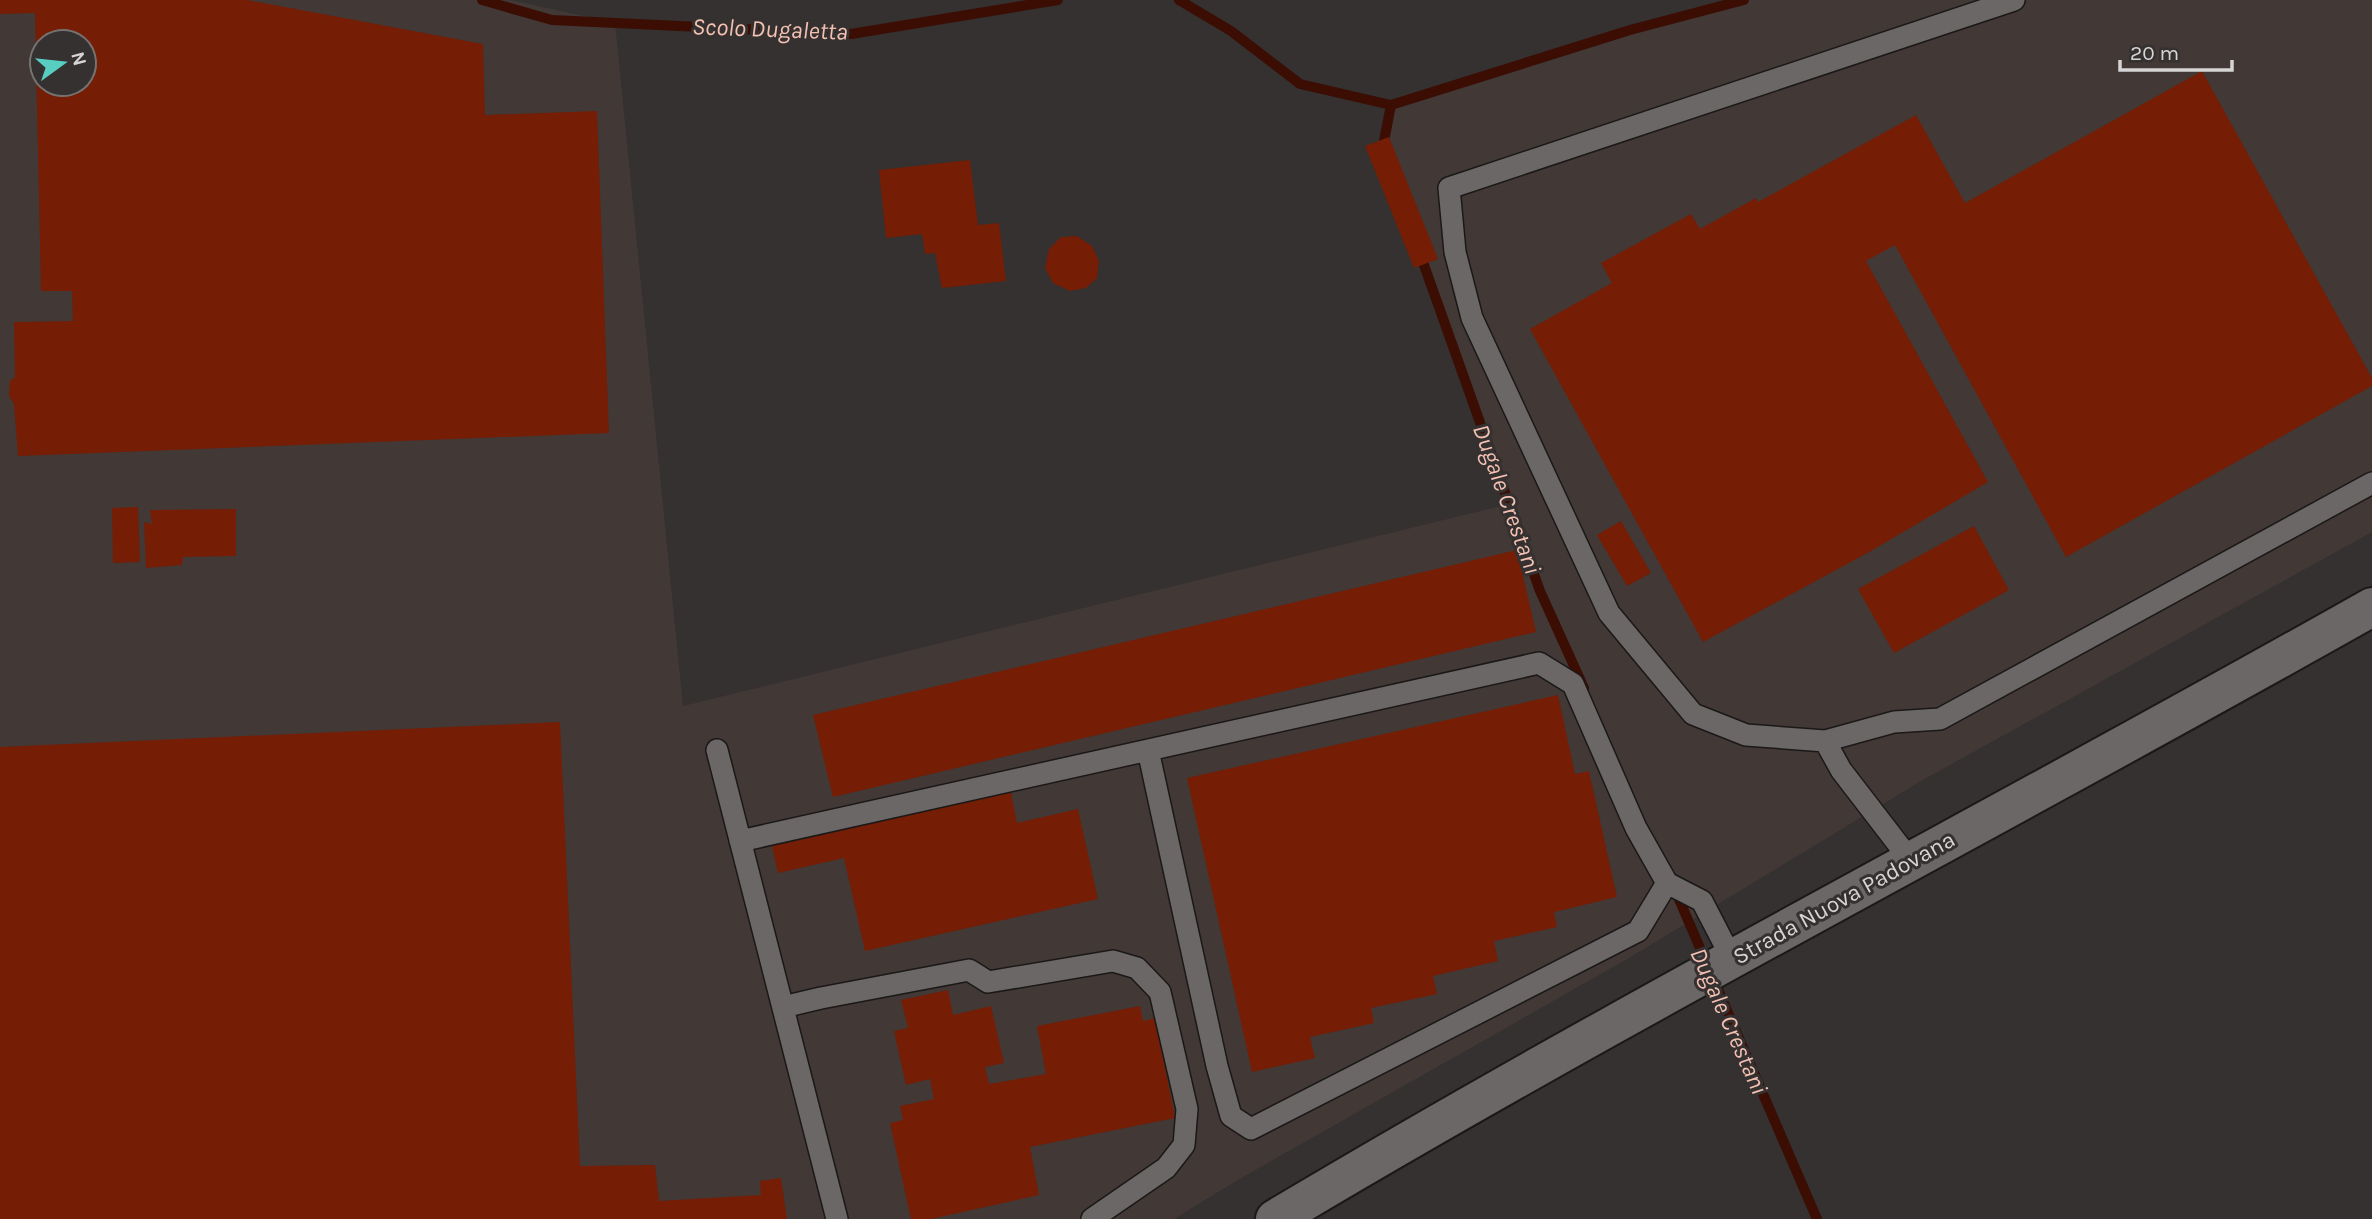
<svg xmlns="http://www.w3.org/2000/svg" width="2372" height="1219" font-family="Karla,sans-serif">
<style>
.built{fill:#423836;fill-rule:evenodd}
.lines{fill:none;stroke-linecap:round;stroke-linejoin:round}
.stream{stroke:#3b0d03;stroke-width:10}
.building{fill:#751d05;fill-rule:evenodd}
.lane-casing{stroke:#1b1818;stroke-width:24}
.secondary-casing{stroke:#1b1818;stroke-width:42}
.lane{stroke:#6a6766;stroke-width:21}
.secondary{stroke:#6a6766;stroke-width:38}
.labels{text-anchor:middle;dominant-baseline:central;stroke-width:6;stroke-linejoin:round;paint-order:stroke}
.street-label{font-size:23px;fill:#d6d4d4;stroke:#343130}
.water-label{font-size:24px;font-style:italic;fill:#f3c0b2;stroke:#343130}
</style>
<rect width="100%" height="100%" fill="#343130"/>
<path class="built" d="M0,0h511l104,23 68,683 826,-202 -98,-275 -27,-88 7,-36 342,-105h639v532l-451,249 -292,177 -393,223 -62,38h-1174zM42,42h42v42h-42z"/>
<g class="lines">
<path class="stream" d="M482,0l70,20 299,14 207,-34
M1179,0l52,31 69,53 91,21
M1387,152l-3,-11 7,-36 239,-75 114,-30
M1419,251l121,340 44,97
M1675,890l142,329"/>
</g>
<path class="building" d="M0,0h247l236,44 2,71 112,-4 12,322 -591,23 -4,-52 -5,-8 1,-15 5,-4 -1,-55 59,-1 -1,-30h-31l-6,-278 -35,1zM42,42h42v42h-42z
M2202,71l170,307v8l-306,171 -171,-312 -29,16 122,221 -117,69 -168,91 -173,-313 82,-46 -11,-20 90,-49 9,15 56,-31 2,4 158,-87 49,88z
M1389,137l49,122 -24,9 -49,-122z
M970,160l8,65 21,-2 7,58 -64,7 -7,-35 -10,1 -3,-20 -36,4 -7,-68z
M1077,236l15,10 7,15 -2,17 -11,10 -16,3 -17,-8 -8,-15 4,-19 12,-12z
M138,507l2,55 -27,1 -1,-55z
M236,509v47l-53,1 -1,8 -36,3 -2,-46 8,2 -2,-14z
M1621,521l30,52 -24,13 -30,-51z
M1974,526l35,64 -115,63 -36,-64z
M1517,550l19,82 -703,165 -20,-82z
M1558,695l17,79 14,-3 28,126 -63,15 3,15 -63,14 4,20 -65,15 4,18 -66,14 3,15 -64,14 5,21 -63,14 -65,-294z
M560,722l20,444 75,-1 4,36 102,-6 -1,-14 21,-3 6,41h-787v-472z
M1010,788l7,35 61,-14 20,90 -233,52 -21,-93 -66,15 -7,-31z
M948,990l5,25 38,-9 13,57 -19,4 4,17 57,-10 -9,-48 103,-20 3,15 12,-3 20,100 -145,29 9,48 -108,24h-20l-21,-96 13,-3 -3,-14 34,-7 -4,-20 -24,6 -12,-54 14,-3 -7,-28z"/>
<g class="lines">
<defs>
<path id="lane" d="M2014,0l-565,188 6,64 17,66 137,295 84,101 53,21 79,6 69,-19 46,-3 432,-236
M1825,741l16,29 70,91
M717,750l120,469
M1148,750l69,316 14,50 20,13 387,-198 29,-48
M740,841l799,-178 34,21 63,144 31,55 35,18 30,58
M783,1007l38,-9 148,-28 19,12 125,-21 24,7 23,24 27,117 -3,36 -18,23 -74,51"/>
<path id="secondary" d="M1275,1219c360,-215 733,-406 1097,-612"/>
</defs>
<use href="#lane" class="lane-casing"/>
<use href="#secondary" class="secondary-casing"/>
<use href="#lane" class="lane"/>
<use href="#secondary" class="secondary"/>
</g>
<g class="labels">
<g class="street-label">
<text transform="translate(1844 898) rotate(-29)">Strada Nuova Padovana</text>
</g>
<g class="water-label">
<text transform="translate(770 29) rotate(2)">Scolo Dugaletta</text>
<text transform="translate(1507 499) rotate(70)">Dugale Crestani</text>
<text transform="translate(1729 1021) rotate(66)">Dugale Crestani</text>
</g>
</g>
<g transform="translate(63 63) rotate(75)"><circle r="33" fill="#343130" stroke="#757272" stroke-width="2"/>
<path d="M0-5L12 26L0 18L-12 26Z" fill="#58cec0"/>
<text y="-10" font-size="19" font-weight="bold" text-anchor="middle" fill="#d6d4d4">N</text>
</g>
<path d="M2120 60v10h112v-10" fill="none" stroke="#d6d4d4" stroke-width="3.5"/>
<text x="2130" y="60" font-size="21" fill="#d6d4d4" stroke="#343130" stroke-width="5" paint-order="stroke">20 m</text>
</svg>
